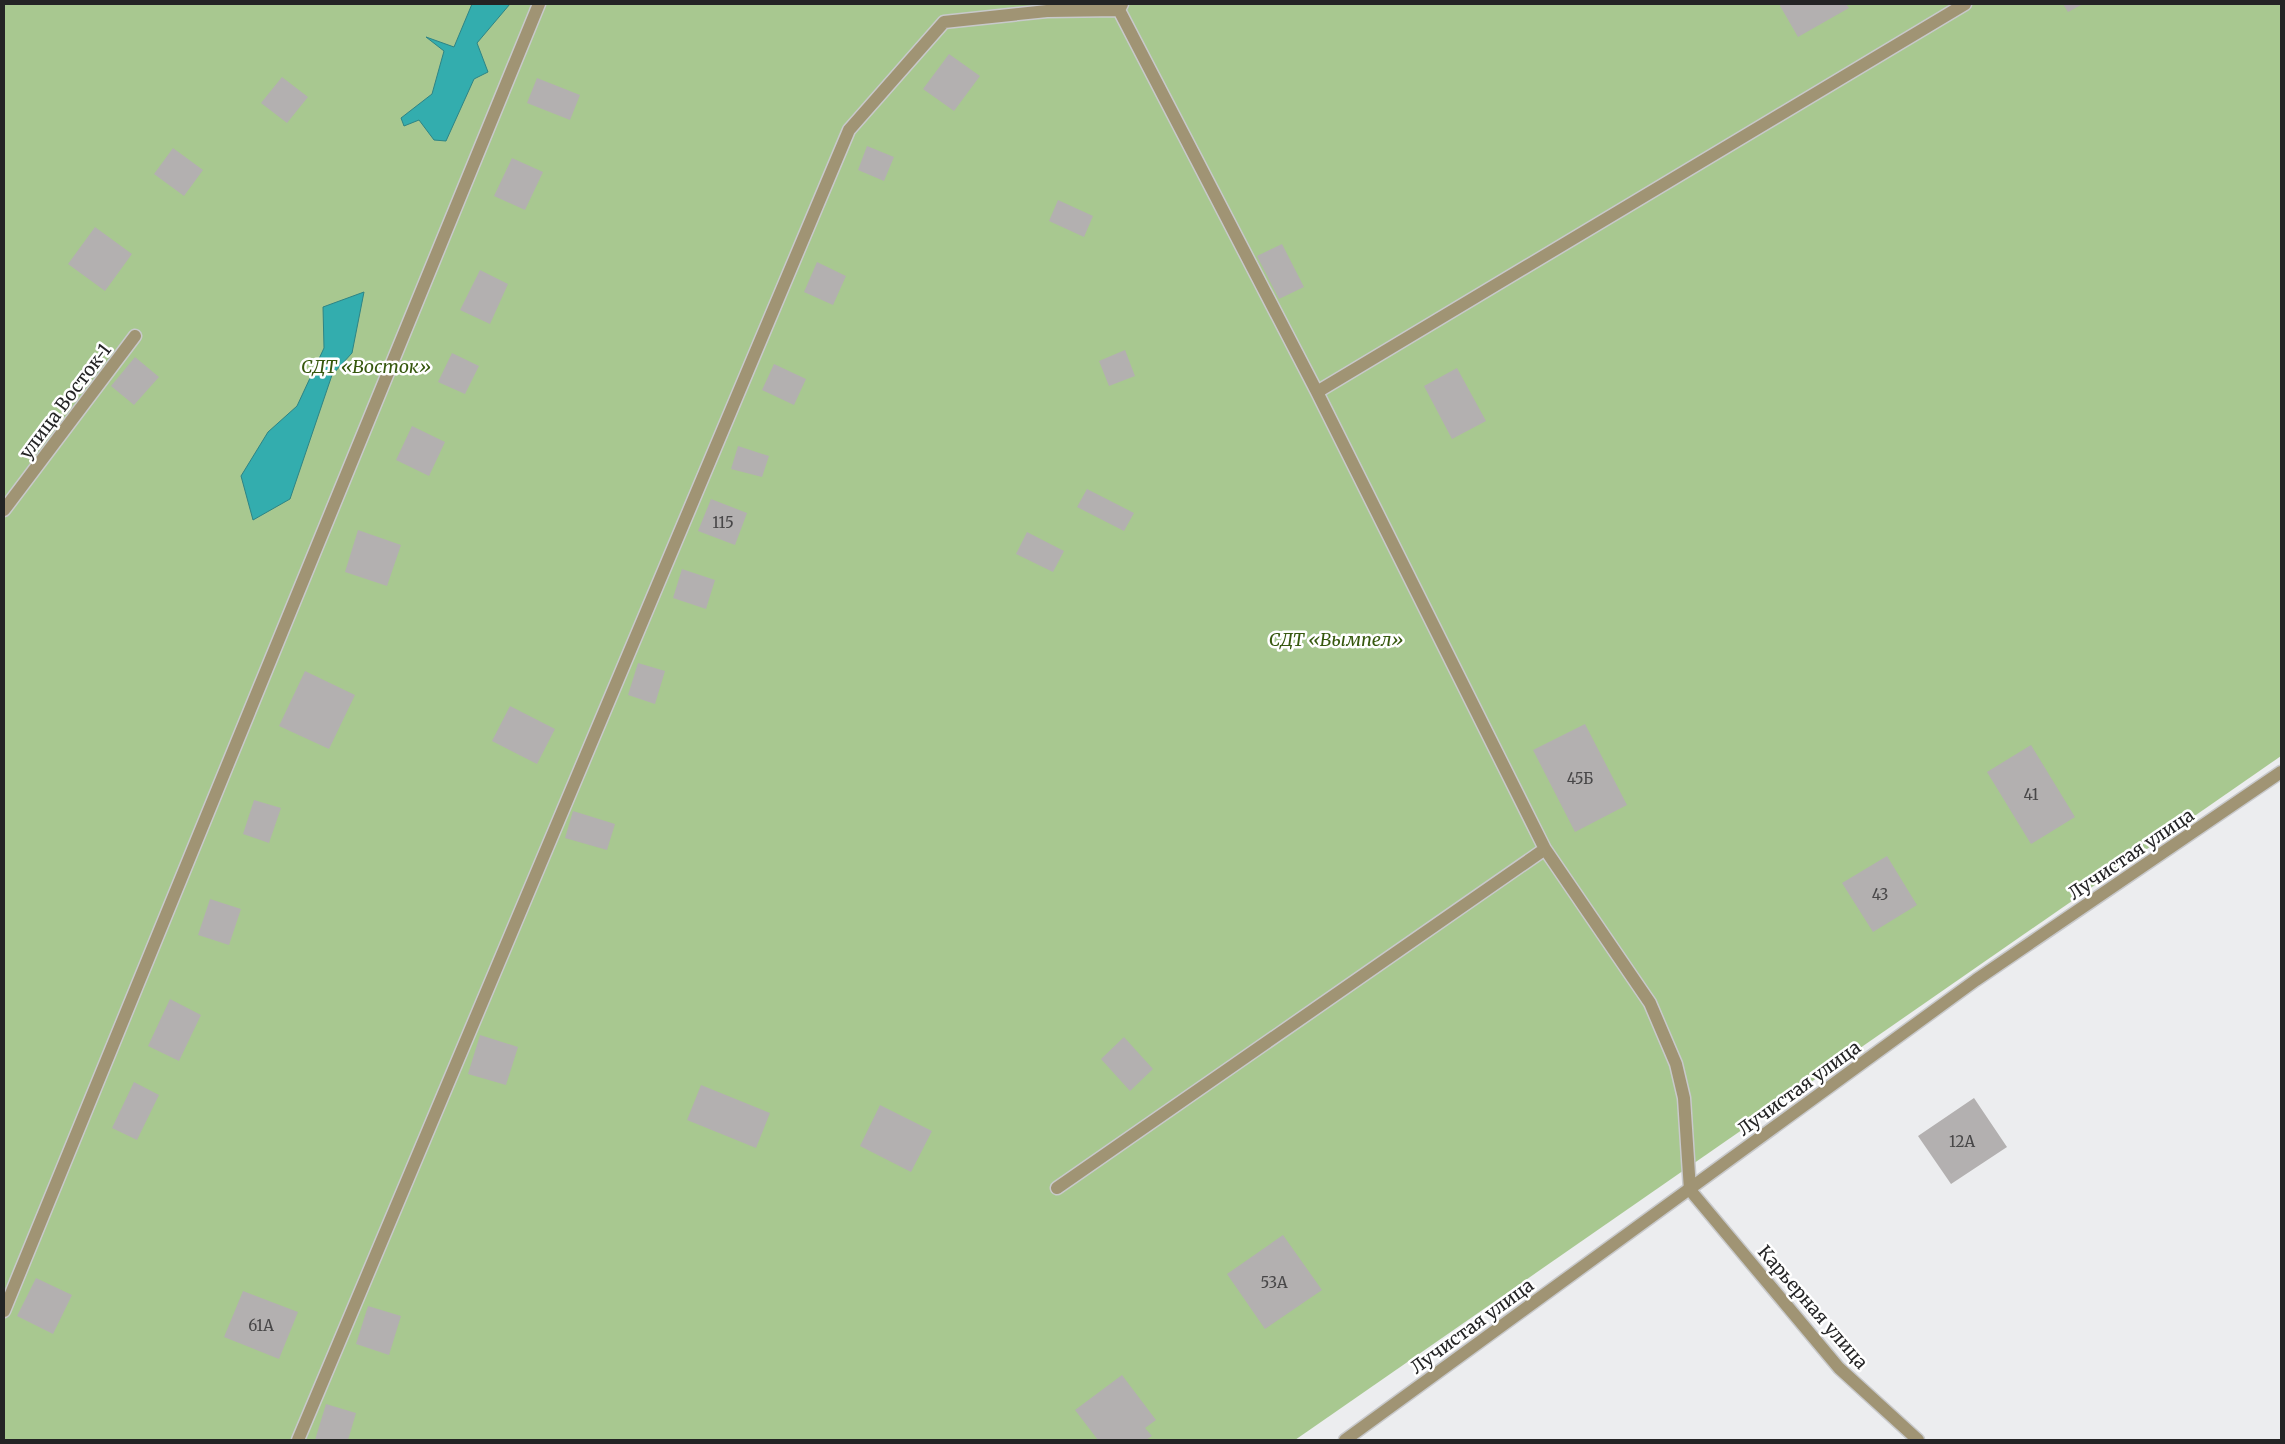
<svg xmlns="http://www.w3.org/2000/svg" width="2285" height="1444" font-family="Merriweather,serif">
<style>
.green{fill:#a8c890}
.water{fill:#33adae;stroke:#2e8485}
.building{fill:#b3b0b0}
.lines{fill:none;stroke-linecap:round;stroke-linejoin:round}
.service-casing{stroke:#c8c9cb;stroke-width:15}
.minor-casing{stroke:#c8c9cb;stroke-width:15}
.service{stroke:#a09474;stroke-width:12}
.minor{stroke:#a09474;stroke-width:12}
.labels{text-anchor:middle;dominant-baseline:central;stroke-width:5;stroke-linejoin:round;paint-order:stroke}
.number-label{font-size:15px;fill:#484748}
.park-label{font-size:18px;font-style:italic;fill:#36580e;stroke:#fff}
.street-label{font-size:18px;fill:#242425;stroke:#fff}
</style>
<rect width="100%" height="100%" fill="#ecedef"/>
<path class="green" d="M4,4h2277v752l-986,684h-1289l-2,-2z"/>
<path class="water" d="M472,4h38l-33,39 11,29 -14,7 -28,62 -12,-1 -15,-20 -15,6 -3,-8 31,-24 12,-43 -18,-14 28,10z
M364,292l-12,61 -20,22 -42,124 -37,21 -12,-44 27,-44 29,-26 27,-58 -1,-41z"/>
<path class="building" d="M1779,4h67l3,4 -51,29z
M2063,4h20l-15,8z
M949,54l31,22 -26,35 -31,-22z
M282,77l26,20 -21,26 -26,-20z
M537,78l43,17 -10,25 -43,-17z
M867,146l27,11 -10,24 -26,-11z
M173,148l30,22 -19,26 -30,-22z
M512,158l31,14 -18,38 -31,-14z
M1058,200l35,16 -9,21 -35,-16z
M95,227l37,27 -27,37 -37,-27z
M1282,244l22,43 -25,12 -22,-43z
M817,262l29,14 -13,29 -29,-13z
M480,270l28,14 -18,40 -30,-14z
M1125,350l10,26 -26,10 -10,-25z
M452,353l27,13 -14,28 -27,-12z
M135,357l24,20 -25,28 -23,-19z
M774,364l32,15 -12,26 -32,-15z
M1457,368l29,53 -34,18 -28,-53z
M412,426l33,16 -16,34 -33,-16z
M738,446l31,10 -7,21 -31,-8z
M1087,489l47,24 -10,18 -47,-24z
M711,499l36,14 -12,32 -37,-14z
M358,530l43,15 -14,41 -42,-14z
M1027,532l37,19 -11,21 -37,-18z
M682,569l33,11 -9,29 -33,-11z
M638,663l27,8 -10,33 -27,-9z
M305,671l50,24 -26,54 -50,-23z
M510,706l45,23 -18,35 -45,-23z
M1585,724l42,81 -52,27 -42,-82z
M2031,745l44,72 -44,27 -44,-72z
M254,800l27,8 -12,35 -26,-9z
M573,811l42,13 -8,26 -42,-12z
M1887,856l30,49 -44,27 -31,-49z
M210,899l31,10 -12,36 -31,-10z
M170,999l31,16 -22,46 -31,-15z
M480,1035l38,12 -12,38 -38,-11z
M1124,1037l29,32 -23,22 -29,-32z
M134,1082l25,13 -22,45 -25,-12z
M701,1085l69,28 -14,35 -69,-28z
M1974,1098l33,49 -56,37 -33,-48z
M880,1105l52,26 -21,41 -51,-26z
M1283,1235l39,55 -57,39 -38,-55z
M36,1278l36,17 -19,39 -36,-18z
M243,1291l55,21 -19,47 -55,-22z
M368,1306l33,10 -12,39 -33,-11z
M1122,1375l34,45 -11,8 7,8 -6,4h-48l-23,-30z
M326,1404l30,9 -8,27h-33z"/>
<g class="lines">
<defs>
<path id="service" d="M1122,4l-3,6 198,382 228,457 105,154 26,61 8,34 6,92
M1317,392l648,-388
M4,510l131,-174
M1057,1188l488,-339
M4,1311l535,-1307
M298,1440l551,-1310 95,-108 103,-11 72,-1"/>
<path id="minor" d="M1690,1190l149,178 79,72
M1345,1440l631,-460 305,-208"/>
</defs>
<use href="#service" class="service-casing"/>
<use href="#minor" class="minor-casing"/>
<use href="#service" class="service"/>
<use href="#minor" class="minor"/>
</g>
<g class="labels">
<g class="number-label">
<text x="723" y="522">115</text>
<text x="1580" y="778">45Б</text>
<text x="2031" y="794">41</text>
<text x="1880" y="894">43</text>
<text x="1962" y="1141">12А</text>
<text x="1274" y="1282">53А</text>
<text x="261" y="1325">61А</text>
</g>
<g class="park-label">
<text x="366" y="366">СДТ «Восток»</text>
<text x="1336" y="639">СДТ «Вымпел»</text>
</g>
<g class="street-label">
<text transform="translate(65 401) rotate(-53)">улица Восток-1</text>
<text transform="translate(2131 854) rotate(-34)">Лучистая улица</text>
<text transform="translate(1799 1088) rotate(-36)">Лучистая улица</text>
<text transform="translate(1813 1307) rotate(49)">Карьерная улица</text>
<text transform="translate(1472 1326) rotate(-36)">Лучистая улица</text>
</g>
</g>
<rect width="2285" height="1444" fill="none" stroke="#242425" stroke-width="10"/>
</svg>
